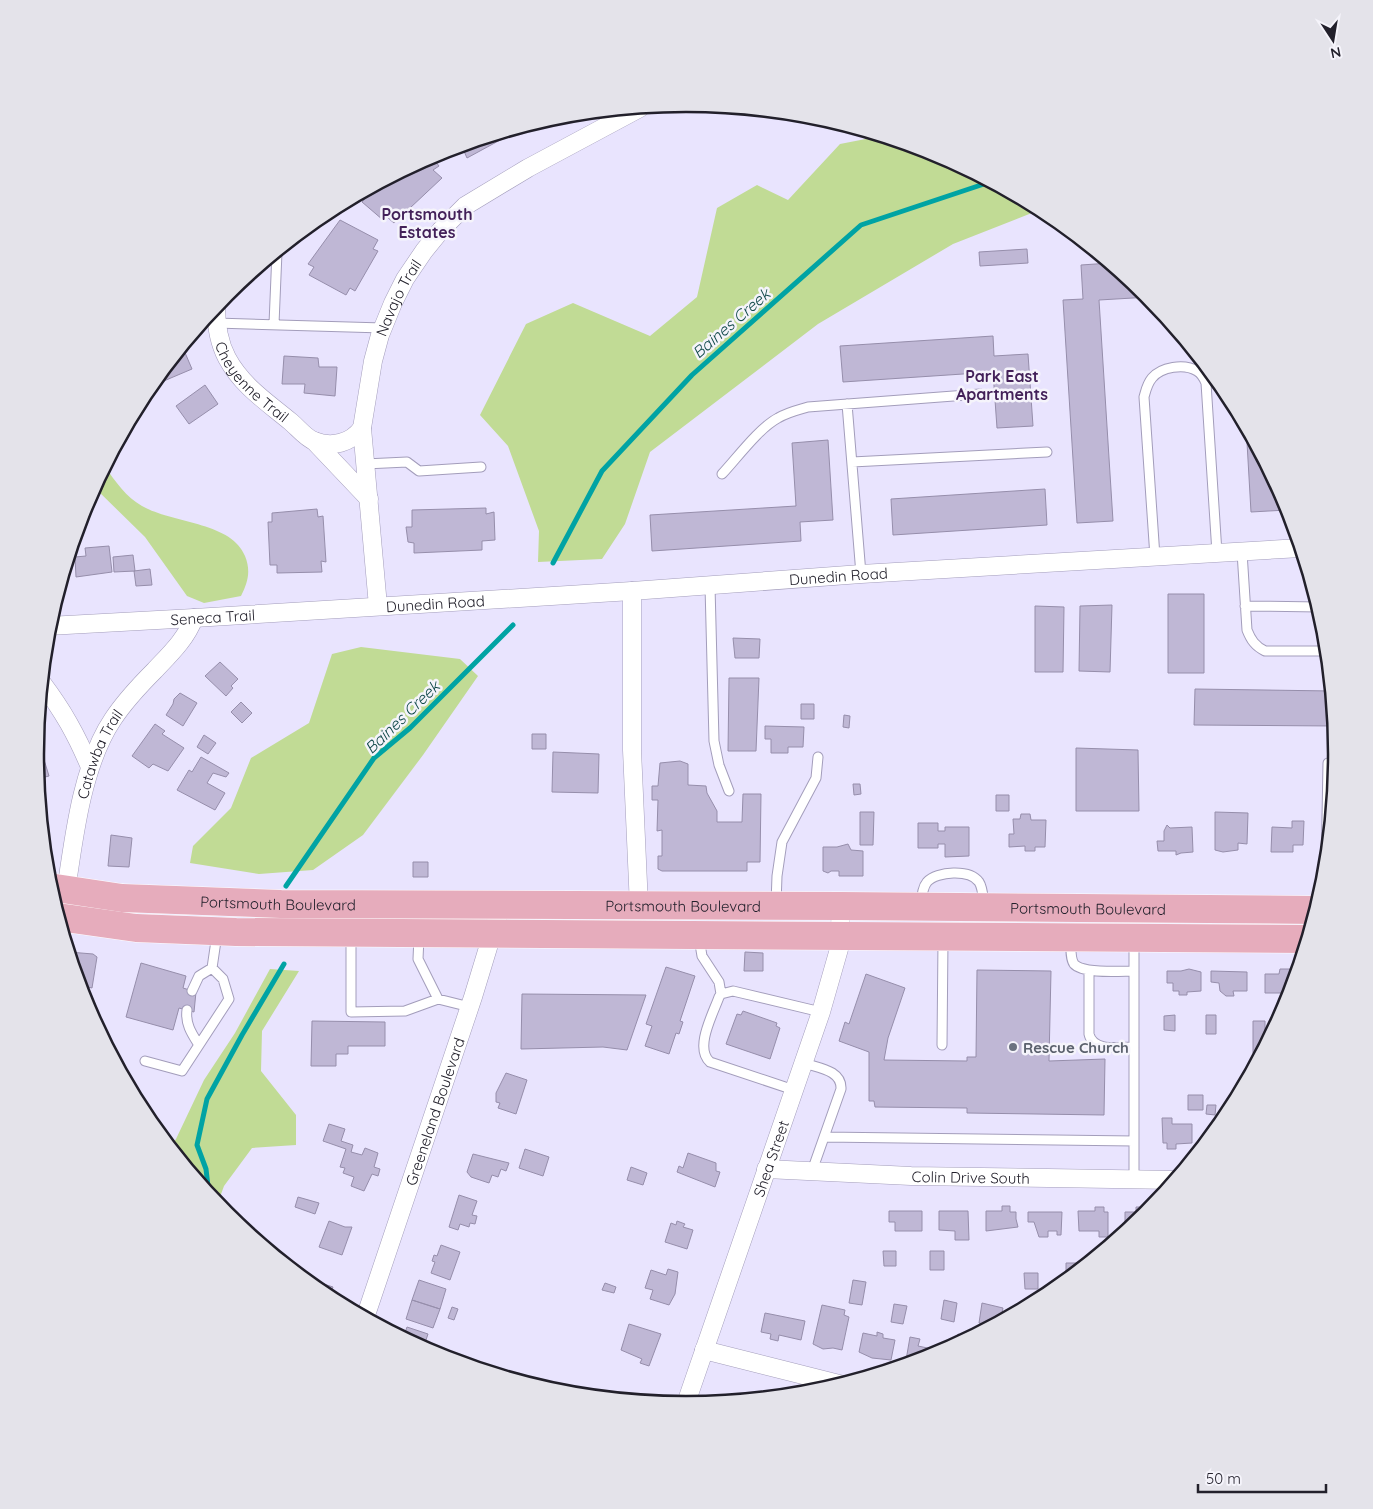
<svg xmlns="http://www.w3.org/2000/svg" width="1373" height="1509" font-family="Quicksand,sans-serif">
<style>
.green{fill:#c1db95}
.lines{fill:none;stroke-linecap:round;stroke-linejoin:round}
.stream{stroke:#00a3a4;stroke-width:5}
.building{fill:#bfb7d5;stroke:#968eab}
.service-casing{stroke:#a39dbb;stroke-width:11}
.minor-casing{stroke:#a39dbb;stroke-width:19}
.primary-casing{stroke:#fff;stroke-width:29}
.service{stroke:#fff;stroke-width:9}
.minor{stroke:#fff;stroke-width:18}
.primary{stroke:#e6acbc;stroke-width:28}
.worship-dot{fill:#6b7280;stroke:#f5f4fb;stroke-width:2}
.labels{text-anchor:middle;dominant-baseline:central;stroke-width:5;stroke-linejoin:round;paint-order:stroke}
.street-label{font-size:15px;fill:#22202b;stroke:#f5f4fb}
.worship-label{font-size:15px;font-weight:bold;fill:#5b616d;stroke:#f5f4fb;text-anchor:start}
.neighbourhood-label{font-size:16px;font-weight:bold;fill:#432159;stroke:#f5f4fb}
.water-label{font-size:16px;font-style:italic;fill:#104949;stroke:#f5f4fb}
.rim{fill:none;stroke:#22202b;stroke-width:2.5}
</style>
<rect width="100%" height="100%" fill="#e9e4fe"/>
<path class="green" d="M881,136l55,17 106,56 -89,35 -135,80 -168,128 -25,72 -23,35 -64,3 1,-31 -31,-85 -28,-31 46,-91 47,-21 77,33 47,-39 20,-89 40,-23 31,15 52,-56z
M105,467c11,15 21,30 37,39 29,17 90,16 103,50 6,15 3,26 -4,40l-37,7 -17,-7 -42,-59 -51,-50z
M361,647l99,12 18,17 -55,79 -60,80 -50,35 -54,4 -69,-11 3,-17 38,-38 20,-50 58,-35 23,-69z
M270,969l29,2 -37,60 -1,40 35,44v30l-44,3 -28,38 -7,19 -47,-58 6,-8 28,-59 31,-47z"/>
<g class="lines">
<path class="stream" d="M553,563l49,-92 90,-96 169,-150 129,-43
M286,886l88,-128 36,-30 103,-103
M209,1195l-3,-26 -9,-24 10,-46 35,-64 42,-71"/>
</g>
<path class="building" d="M526,126l-59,32 -4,-9 -8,4 -3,-5z
M431,156l8,10 -6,4 9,8 -48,45 -7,-6 -4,3 -21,-18 6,-6 -3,-5z
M340,220l38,20 -5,9 5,2 -23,40 -5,-3 -4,7 -37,-20 5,-8 -6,-3z
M1027,249l1,14 -48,3 -1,-14z
M1110,263l40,34 -51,3 14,221 -36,2 -14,-223 20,-1 -2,-34z
M993,336l1,20 34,-2 5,72 -36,2 -4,-56 -150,10 -3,-36z
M183,348l9,21 -33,14 -2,-5z
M284,356l34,2 1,9h18l-2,29 -31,-3 1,-9h-23z
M205,385l13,19 -29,20 -13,-18z
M1246,425l40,76 1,9 -36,2z
M828,440l5,80 -33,2 1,19 -149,10 -2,-36 146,-9 -4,-63z
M1045,489l2,36 -154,10 -2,-36z
M486,508v6l8,-2 1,28 -13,1v9l-68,3v-10l-6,-1 -2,-15h6v-17z
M317,509l1,8 5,-1 3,46 -5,-1 1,11 -45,1v-8h-7l-2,-43h4v-9z
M109,546l3,26 -36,5 -1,-20 11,-1 -1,-8z
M133,555l2,16 -21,1 -1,-15z
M150,569l2,16 -16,1 -2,-15z
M1168,594h36v79h-36z
M1112,605l-2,67 -31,-1 1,-65z
M1035,606l29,1 -1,65h-28z
M733,638l27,1 -1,19h-24z
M220,662l18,17 -7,7 2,2 -7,8 -21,-20z
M729,678h30l-3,73h-28z
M1195,689l137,2 3,35 -141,-1z
M180,693l17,10 -14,23 -17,-11 7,-11 1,-5z
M241,702l11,11 -10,10 -11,-11z
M801,704h13v15h-13z
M844,715l6,1 -1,12 -6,-1z
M155,724l10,7 -3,3 22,14 -16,23 -15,-7 -4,4 -17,-12z
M765,726l39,1 -1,20h-15v6h-17v-14h-6z
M532,734h14v15h-14z
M204,735l12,8 -8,11 -11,-7z
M38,740l11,36 -12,3 -2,-24 1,-14z
M1076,748l62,2 1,61h-63z
M553,752l46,2 -1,39 -46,-1z
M201,757l28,16 -3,4 -13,-4 -6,10 18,10 -10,17 -38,-20 12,-20 3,2z
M680,761l8,3v21l18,1 1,7 10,18v11h25l1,-28h18l-1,68h-13v9h-85l-4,-2v-13h4v-26l-5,1 1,-31h-6v-14h6l2,-23z
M853,784h7l1,10 -7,1z
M996,795h13v16h-13z
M860,812h14l-1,33h-13z
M1215,812l33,1 -1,31 -9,-1v7l-15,2 -8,-2z
M1021,814h9l1,6h15l-1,27h-10v4h-10v-5l-16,1v-13h5l-1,-15h7z
M1292,821h12l-1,24h-10v7h-22l1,-25 20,1z
M918,823h20v8h7v-4h24v29l-24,1v-13h-7v4h-20z
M1167,825l3,3 22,-1 1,25 -12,1 -5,2v-4h-18l-1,-10h7v-10z
M111,835l21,3 -3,29 -21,-1z
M848,844l3,6 12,1v25h-24v-5h-8l-3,2 -5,-2v-24h14z
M413,862h15v15h-15z
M69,952l24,2 4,3 -5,31 -13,-3 -2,-5 1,-6 -3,-1z
M745,952l18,1v18h-19z
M141,963l45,13 -3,12 13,4 -2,20 -15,-4 -6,22 -47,-13z
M666,967l29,9 -15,45 3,1 -4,12 -3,-1 -7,21 -24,-8 7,-20 -6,-2z
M1189,969l12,3v19l-14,1v3h-8v-4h-6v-8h-6v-12h14z
M1280,969h10v5h4v12l-5,14h-6v-7h-18v-19h14z
M977,970l74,1 -2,90 56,-2 -1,56 -137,-2v-5l-92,-1 -1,-6h-5v-49l-30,-11 6,-19 4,2 17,-50 39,14 -17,50 -4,22 83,1v-4h9z
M1211,971l36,1v19h-14l1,5h-8l-6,-5 -1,-8 -8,-1z
M522,994l124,1 -19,55 -24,-3 -82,2z
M743,1011l34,12 -1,3 4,2 -10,31 -44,-15 11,-30 4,1z
M1175,1015v16l-11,-1v-14z
M1206,1015h10v19h-10z
M312,1021l73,1v24h-37v8h-12v12h-25z
M1253,1021h12v26l-3,6h-9z
M506,1073l21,7 -11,34 -18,-6 2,-5 -4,-1v-9z
M1188,1095h15v15h-15z
M1207,1105h9l-1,10 -9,-1z
M1162,1118h10v6h20v19l-16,1v5h-9v-6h-4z
M329,1124l16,5 -4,12 12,4 -2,7 11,3 3,-7 13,5 -4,14 6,2 -2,7 -6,-2 -8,17 -13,-5 3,-9 -11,-4 2,-5 -5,-1 6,-18 -23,-8z
M1222,1124l-13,15v-14z
M525,1149l24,8 -6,19 -24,-8z
M688,1153l28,10v8l4,1 -5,15 -38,-15 2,-6 4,2z
M473,1154l36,9 -3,8 -5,-2 -3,8 -6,-2 -3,8 -18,-6 -4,-5z
M631,1167l16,6 -4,12 -16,-5z
M459,1195l18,6 -5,14 5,1 -2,8 -5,-1 -1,4 -9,-3 -2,6 -9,-3z
M298,1197l21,6 -4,11 -20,-7z
M1002,1206h8v6h6v7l2,8 -32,4v-20h16z
M1095,1207h9v5h4v25h-9v-6h-20l-1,-20h17z
M1136,1207h8v5h6l-25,20v-20h11z
M889,1211h33v20h-27v-9h-6z
M939,1211h29l1,29h-14v-9l-16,-1z
M1028,1212h34l-1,23h-4v-4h-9v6h-9l-5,-15h-6z
M329,1221l16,6h7l-10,28 -23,-8z
M677,1221l8,3 -2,3 10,3 -6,19 -22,-7 6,-19 5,2z
M441,1245l19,7 -10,28 -19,-7 4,-11 -3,-1 2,-6 3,1z
M883,1251h13v15h-12z
M930,1251h14v19h-14z
M1066,1263h16v6l-13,10h-3z
M668,1269l10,3 -3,22 -6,11 -19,-6 3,-9 -8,-2 6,-18 15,5z
M1024,1273h14v16h-13z
M308,1279l25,8 -4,11 -22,-16z
M419,1280l27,9 -6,20 -28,-9z
M853,1280l13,2 -4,23 -13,-2z
M605,1283l11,4 -2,6 -12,-3z
M412,1300l28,9 -7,19 -27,-9z
M944,1300l13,3 -3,19 -13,-3z
M982,1303l21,5 -3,14 -7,4 -14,-3z
M894,1304l13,2 -4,18 -12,-2z
M822,1305l23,5 -1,5 5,2 -7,33 -9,-2 -10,1 -10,-5z
M452,1307l6,2 -4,11 -6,-2z
M765,1313l40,8 -4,19 -22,-5 -1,6 -8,-2 1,-5 -10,-2z
M629,1324l32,10 -12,32 -9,-3 2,-4 -21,-9z
M407,1327l21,7 -5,15 -20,-11z
M877,1332l6,2v4l12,2 -4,20 -19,-2 -13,-6 4,-19 14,3z
M958,1334l12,4 -17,9v-2z
M910,1337l10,2 -2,7 19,4 -1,6 -31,10z"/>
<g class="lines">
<defs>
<path id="service" d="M216,323l167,5
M274,324l3,-72
M847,404l14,170
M852,462l195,-10
M365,464l42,-2 12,9 62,-4
M722,474c15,-16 37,-46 56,-56 10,-6 20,-8 30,-11l172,-13
M1242,552l5,78c4,10 8,16 18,21h63
M1155,557l-11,-160c2,-7 3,-13 8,-19 9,-11 32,-15 45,-7 5,3 7,7 9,12l11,170
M710,586l4,155 5,24 10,26
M1245,606l74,1
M1326,872l2,-109h9
M776,904l1,-28 5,-34 34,-64 2,-21
M921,905c1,-8 1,-17 6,-23 10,-11 43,-13 52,0 4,6 4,16 5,23
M351,936v76l54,-1 33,-12
M419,937l-1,22 20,40 32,8
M699,938l3,18 17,26 2,12
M1134,939v240
M1071,940c0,8 -1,18 3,24 9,10 46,7 60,7
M1089,970v64c4,18 30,13 45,13
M192,991l7,-15 13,-8
M187,1010c-2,14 5,24 12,35
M942,1045l1,-104
M145,1061l37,10 47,-72 -6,-20 -11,-11 5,-34
M804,1063c14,5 38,7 37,26l-29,82
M794,1090l-84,-28c-16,-14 3,-48 9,-65l2,-3 12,-3 88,21
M824,1137l310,4"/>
<g id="minor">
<path id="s1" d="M216,306c0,18 2,35 11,52 15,28 40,44 64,64 7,6 15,16 23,19 18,7 37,2 48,-13"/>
<path d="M314,441l55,58"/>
<path d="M632,591v159l7,156"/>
<path id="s2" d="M378,606l-16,-178 11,-67 7,-26 13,-32 12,-24 19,-28 17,-21 24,-24 63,-38 112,-60"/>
<path id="s3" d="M48,626l146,-8 438,-27 229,-17 440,-26"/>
<path d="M42,683c21,28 34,51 48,84"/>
<path id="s4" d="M62,918c10,-62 16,-147 51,-199 12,-18 27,-34 42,-49 15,-16 31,-31 39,-52"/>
<path id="s5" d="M766,1169l145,7 265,4"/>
<path id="s6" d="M365,1318l108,-321 28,-92"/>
<path d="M704,1350l139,35"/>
<path id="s7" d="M685,1406l136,-394 18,-63 2,-43"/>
</g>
<g id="primary">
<path id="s8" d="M49,887l73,11 159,6 560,2 476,4"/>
<path d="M58,917l78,11 100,4 1072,7"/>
</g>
</defs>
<use href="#service" class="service-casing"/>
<use href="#minor" class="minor-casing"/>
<use href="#primary" class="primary-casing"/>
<use href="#service" class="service"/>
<use href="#minor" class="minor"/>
<use href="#primary" class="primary"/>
</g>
<circle class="worship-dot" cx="1013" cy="1047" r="5"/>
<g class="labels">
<g class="street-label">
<text stroke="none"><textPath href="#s2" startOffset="315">Navajo Trail</textPath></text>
<text stroke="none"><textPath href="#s1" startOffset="88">Cheyenne Trail</textPath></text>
<text stroke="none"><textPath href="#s3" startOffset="792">Dunedin Road</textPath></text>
<text stroke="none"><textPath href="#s3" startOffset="388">Dunedin Road</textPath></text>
<text stroke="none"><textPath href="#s3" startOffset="165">Seneca Trail</textPath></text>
<text stroke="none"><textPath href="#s4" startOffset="169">Catawba Trail</textPath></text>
<text stroke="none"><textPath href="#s8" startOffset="230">Portsmouth Boulevard</textPath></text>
<text stroke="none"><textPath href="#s8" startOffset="635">Portsmouth Boulevard</textPath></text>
<text stroke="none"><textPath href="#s8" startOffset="1040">Portsmouth Boulevard</textPath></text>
<text stroke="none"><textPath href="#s6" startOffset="218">Greeneland Boulevard</textPath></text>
<text stroke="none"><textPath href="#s7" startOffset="262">Shea Street</textPath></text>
<text stroke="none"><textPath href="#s5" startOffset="205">Colin Drive South</textPath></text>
</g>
<g class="worship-label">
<text x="1023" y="1047">Rescue Church</text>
</g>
<g class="neighbourhood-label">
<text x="427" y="214">Portsmouth<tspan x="427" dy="18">Estates</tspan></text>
<text x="1002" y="376">Park East<tspan x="1002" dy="18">Apartments</tspan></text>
</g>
<g class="water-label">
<text transform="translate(731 323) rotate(-41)">Baines Creek</text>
<text transform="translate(402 717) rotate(-44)">Baines Creek</text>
</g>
</g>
<path d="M0 0H1373V1509H0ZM44 754a642 642 0 1 1 1284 0a642 642 0 1 1-1284 0Z" fill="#e4e3ea" fill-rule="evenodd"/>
<path class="rim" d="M44 754a642 642 0 1 1 1284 0a642 642 0 1 1-1284 0Z"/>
<g transform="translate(1333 40) rotate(168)" stroke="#f5f4fb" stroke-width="4" paint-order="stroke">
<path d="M0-4L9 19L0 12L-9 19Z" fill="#22202b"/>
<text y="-8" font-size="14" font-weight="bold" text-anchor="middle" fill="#22202b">N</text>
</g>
<path d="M1198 1484v8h128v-8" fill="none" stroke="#22202b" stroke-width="2.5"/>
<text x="1206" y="1484" font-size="15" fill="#22202b" stroke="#f5f4fb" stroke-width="4" paint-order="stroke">50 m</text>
</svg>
